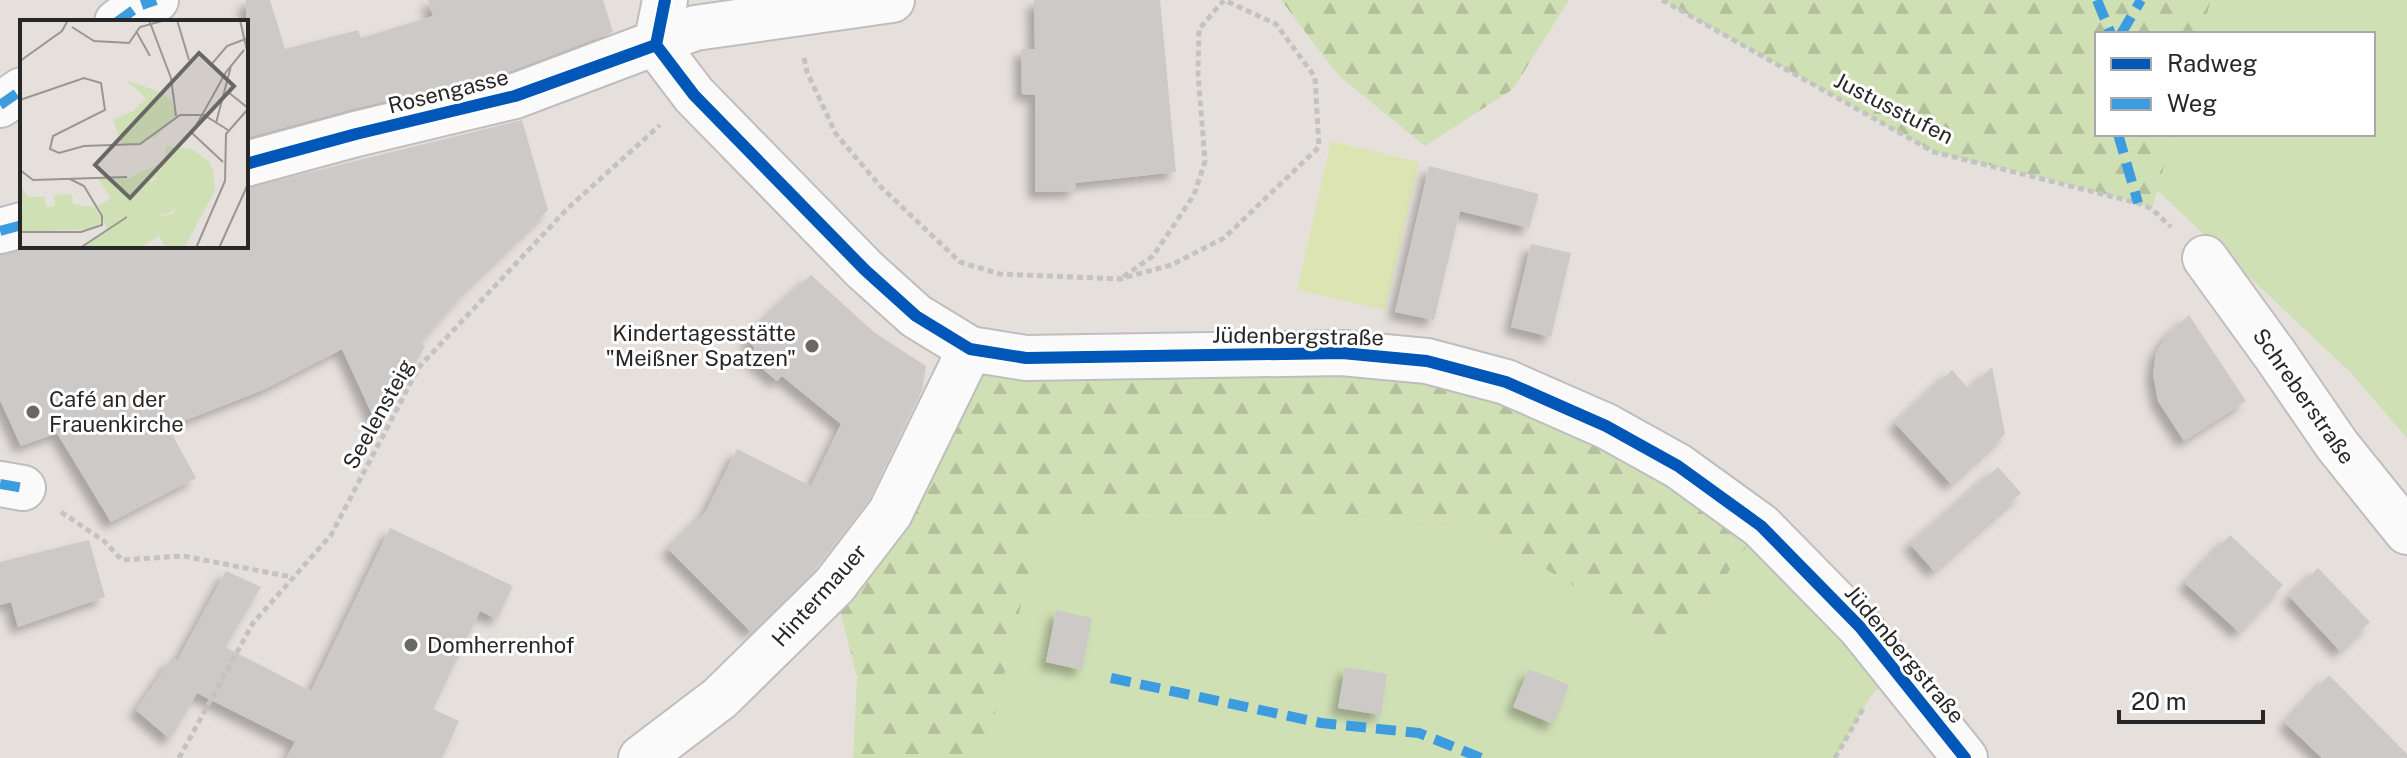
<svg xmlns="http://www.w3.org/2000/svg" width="2407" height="758" font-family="'Public Sans',sans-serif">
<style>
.green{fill:#cfe0b5}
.forest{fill:url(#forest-firs)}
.pitch{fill:#dbe4b2}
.building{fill:#ccc9c6;filter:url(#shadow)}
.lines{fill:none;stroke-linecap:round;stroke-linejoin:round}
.minor-casing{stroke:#bfbdbe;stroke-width:48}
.path{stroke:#c4c3c3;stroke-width:5;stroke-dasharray:6 4;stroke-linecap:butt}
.minor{stroke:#fbfafa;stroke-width:44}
.quiet{stroke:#3d9ce0;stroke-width:10;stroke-dasharray:20 10;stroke-linecap:butt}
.cycleway-casing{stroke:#fff;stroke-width:17}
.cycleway{stroke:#0057b8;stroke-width:12}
.poi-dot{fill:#6a6866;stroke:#fff;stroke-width:3}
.labels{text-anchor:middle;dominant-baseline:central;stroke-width:6;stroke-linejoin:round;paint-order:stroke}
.street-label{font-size:22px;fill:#272727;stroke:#fff}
.poi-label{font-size:22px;fill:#272727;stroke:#fff;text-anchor:start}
.inset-road{fill:none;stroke:#9a9694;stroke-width:2}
.view{fill:#6a6866;fill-opacity:0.15;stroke:#6a6866;stroke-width:4}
.inset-edge{fill:none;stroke:#272727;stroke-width:4}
</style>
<defs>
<pattern id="forest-firs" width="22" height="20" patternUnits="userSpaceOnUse" patternTransform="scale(2)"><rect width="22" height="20" fill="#cfe0b5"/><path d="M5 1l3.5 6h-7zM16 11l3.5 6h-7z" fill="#b2c09c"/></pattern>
<filter id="shadow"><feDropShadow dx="-7" dy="7" stdDeviation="4" flood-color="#0004"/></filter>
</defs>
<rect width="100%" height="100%" fill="#e6e0dc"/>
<path class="green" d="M2211,0h196v438l-56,-65 -194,-183 16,-56h200v-100h-172z
M1042,514l422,7 212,125 85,-120 135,145 -25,25 -36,62h-851z"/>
<path class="forest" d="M1281,0h288l-56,89 -88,57 -86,-70z
M1662,0h549l-10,34h-104v100h76l-21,75 -14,-6 -67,-18 -137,-33z
M970,349l457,12 334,165 -85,120 -212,-125 -421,-7 -59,244h-131l4,-81 -23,-91z"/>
<path class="pitch" d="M1331,141l88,21 -34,148 -88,-20z"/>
<path class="building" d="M246,0h24l15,49 73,-19 3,8 72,-22 -5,-16h175l10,32 -105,40 -159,38 -103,28z
M1034,0h126l16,172 -101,11 1,8 -41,1v-97l-13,-1 -1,-45h14z
M522,120l26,90 -79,76 -48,55 4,6 -48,78 -35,-76 -79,41 -95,37 28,51 -85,44 -54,-89 -36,13 -21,-46v-145l34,-9h212v-58z
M1429,166l110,28 -10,34 -69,-17 -26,109 -39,-8z
M1531,244l40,9 -20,84 -40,-10z
M811,275l64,58 51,33 -4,24 -53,110 -54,69 -64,63 -83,-83 38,-38 31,-62 74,37 30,-62 -59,-48 -5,5 -29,-25 7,-8 -8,-8 29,-33z
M2189,315l57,86 -62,40 -26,-40 -5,-27 3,-21 11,-18z
M1992,367l13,67 -54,50 -56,-61 57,-53 17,19z
M1998,467l23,26 -87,78 -24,-27z
M390,528l123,58 -16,33 -17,-8 -47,98 26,12 -17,37h-156l9,-16 -98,-49 -27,46 -34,-29 36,-52 5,3 49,-90 35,16 -36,60 86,44z
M2230,535l53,50 -44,47 -54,-49z
M89,540l16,57 -87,30 -7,-25 -11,3v-43z
M2318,568l52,54 -30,29 -51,-55z
M1056,610l36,8 -10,52 -36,-8z
M1345,667l42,7 -6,41 -43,-7z
M1529,669l40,16 -16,39 -40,-17z
M2329,675l78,79v4h-85l-37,-35z"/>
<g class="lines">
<defs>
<path id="minor" d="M665,0l-9,45 38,50 171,175 51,46 54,33 56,9 316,-5 85,8 79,21 100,44 72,40 83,60 99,101 105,131
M117,22l22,-16 17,-6
M0,105l22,-15
M246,164l110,-30 159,-38 180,-68 197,-28
M0,231l22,-6
M2205,258l71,98 61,89 70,87
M0,484l23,4
M641,758l79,-60 114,-112 56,-73 80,-164"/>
</defs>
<use href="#minor" class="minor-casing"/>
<path class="path" d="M1662,0l272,152 204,51 14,6 19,18
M804,58l3,14 29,62 45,53 79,75 40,12 120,5 51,-14 53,-27 95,-91 -4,-70 -39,-53 -52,-24 -25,29 -1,44 7,88 -11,34 -41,61 -33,23
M61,512l43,29 18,19 61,-4 109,21
M179,758l74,-135 78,-88 88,-168 148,-158 93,-84
M1835,758l29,-51"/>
<use href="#minor" class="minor"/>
<path class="quiet" d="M2097,0l14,34
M117,22l22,-16 17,-6
M2121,34l20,-34
M0,105l22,-15
M2118,134l20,69
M0,231l22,-6
M0,484l23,4
M1111,678l210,45 98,10 62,25"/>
<defs>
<path id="cycleway" d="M665,0l-9,45 38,50 171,175 51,46 54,33 56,9 316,-5 85,8 79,21 100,44 72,40 83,60 99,101 105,131
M246,164l110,-30 159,-38 141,-51"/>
</defs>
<use href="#cycleway" class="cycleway-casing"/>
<use href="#cycleway" class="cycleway"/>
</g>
<g class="poi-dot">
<circle cx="812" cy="346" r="8"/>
<circle cx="33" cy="412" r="8"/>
<circle cx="411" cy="645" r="8"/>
</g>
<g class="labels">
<g class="street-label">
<text transform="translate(448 91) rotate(-14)">Rosengasse</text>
<text transform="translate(1894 108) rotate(27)">Justusstufen</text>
<text transform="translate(1298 336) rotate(1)">Jüdenbergstraße</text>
<text transform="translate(2304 396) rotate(55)">Schreberstraße</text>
<text transform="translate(378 414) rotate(-61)">Seelensteig</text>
<text transform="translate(819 595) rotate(-48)">Hintermauer</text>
<text transform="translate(1905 654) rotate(50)">Jüdenbergstraße</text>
</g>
<g class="poi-label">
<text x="796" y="333" text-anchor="end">Kindertagesstätte<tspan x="796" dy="25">"Meißner Spatzen"</tspan></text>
<text x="49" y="399">Café an der<tspan x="49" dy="25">Frauenkirche</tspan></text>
<text x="427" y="645">Domherrenhof</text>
</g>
</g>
<g transform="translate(20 20)">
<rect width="228" height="228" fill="#e6e0dc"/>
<path d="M132,72l13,20 -19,20 -14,4 1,9 -12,-2 -8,-23 20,-9zM125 176a18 18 0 1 1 36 0a18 18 0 1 1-36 0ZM112,158l29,49 -2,9 -20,12h-59l60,-38 -33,19 -9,-23 13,-8 -13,-19zM0,164l8,13h17l1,10 9,-1 -1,-11 18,-1 1,10 21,3 9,13 -9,9 -74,3z" fill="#cfe0b5"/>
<path d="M106,60l36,13 9,6 5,17 -20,21 -23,8 -2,-9 15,-5 19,-19 -13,-20 -6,6zM146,126l25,3 18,12 4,10 2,20 -29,53 2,4h-22l-7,-12 2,-9 -30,-50 35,-16zM133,158l15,1 11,15 1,10 -7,10 -11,2 -10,-7 -7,-17z" fill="#cfe0b5" fill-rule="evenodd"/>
<path class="inset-road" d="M129,0l22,58 5,38M157,0l12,40M220,0l8,35M52,7l22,14 35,2 11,-16 26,-7M116,11l14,25M0,41l42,-30 6,-11M190,46l17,-20 21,-8M208,72l20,16M0,80l64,-22 17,5 4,27 -52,26 -3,13 9,4 25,-7 56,-2 40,-29h24l24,15M196,103l15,-57M203,142l-31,-29 34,-61 18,-22M0,150l13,10 94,-3M0,212h61l21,-7v-9l-18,-30 -14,-7M60,228l47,-31M176,228l29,-67 1,-47 22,-25M199,228l29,-64"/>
<path class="view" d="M179,33l35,33 -104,112 -35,-33z"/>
<rect width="228" height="228" class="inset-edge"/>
</g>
<rect x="2095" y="32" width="280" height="104" fill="#ffffff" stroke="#a9a9a9" stroke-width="2"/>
<rect x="2111" y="58" width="40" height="12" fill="#0057b8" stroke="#a9a9a9" stroke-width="2"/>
<text x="2167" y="72" font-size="24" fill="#272727">Radweg</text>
<rect x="2111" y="98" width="40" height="12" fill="#3d9ce0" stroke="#a9a9a9" stroke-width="2"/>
<text x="2167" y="112" font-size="24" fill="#272727">Weg</text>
<path d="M2119 710v12h144v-12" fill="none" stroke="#272727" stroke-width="4"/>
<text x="2131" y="710" font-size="24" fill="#272727" stroke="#ffffff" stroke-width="6" paint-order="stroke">20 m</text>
</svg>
